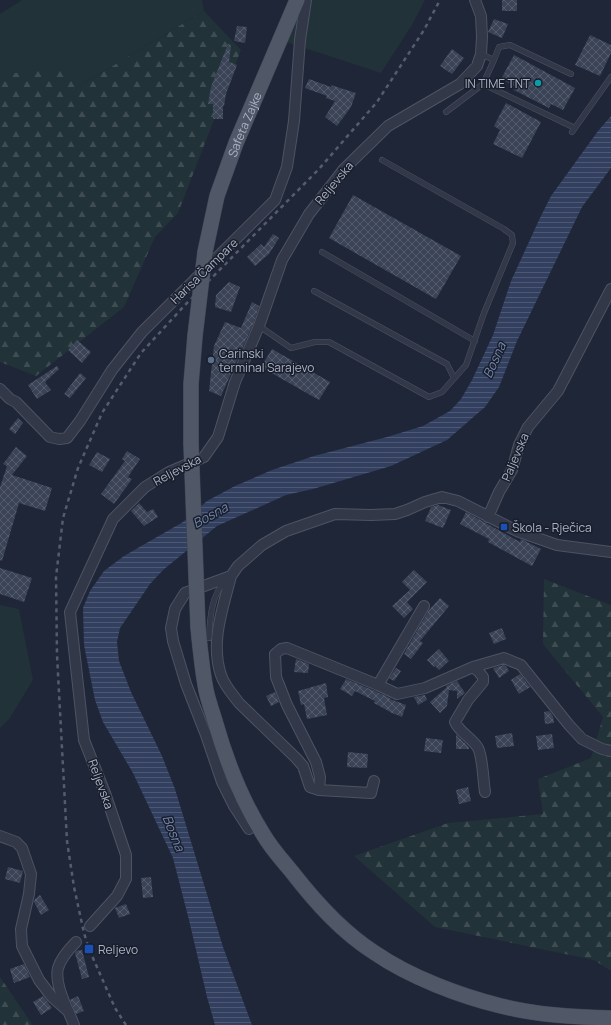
<svg xmlns="http://www.w3.org/2000/svg" width="611" height="1025" font-family="Manrope,sans-serif">
<style>
.grass{fill:#213238}
.forest{fill:url(#forest-firs)}
.water{fill:url(#water-rules)}
.building{fill:url(#building-cross-hatch)}
.lines{fill:none;stroke-linecap:round;stroke-linejoin:round}
.service-casing{stroke:#4d5362;stroke-width:6}
.minor-casing{stroke:#4d5362;stroke-width:12}
.primary-casing{stroke:#3c4251;stroke-width:16}
.service{stroke:#323847;stroke-width:5}
.minor{stroke:#323847;stroke-width:10}
.primary{stroke:#505767;stroke-width:15}
.rail{stroke:#545c6e;stroke-width:2.5;stroke-dasharray:4 4;stroke-linecap:butt}
.primary-bridge-casing{stroke:#3c4251;stroke-width:16;stroke-linecap:butt}
.primary-bridge{stroke:#505767;stroke-width:15}
.culture-dot{fill:#0f9aa8;stroke:#181e2b;stroke-width:1.5}
.service-dot{fill:#5c6f8a;stroke:#181e2b;stroke-width:1.5}
.transit-dot{fill:#1a4fb4;stroke:#181e2b;stroke-width:1.5}
.labels{text-anchor:middle;dominant-baseline:central;stroke-width:3;stroke-linejoin:round;paint-order:stroke}
.poi-label{font-size:12px;fill:#acb2c4;stroke:#181e2b;text-anchor:start}
.street-label{font-size:12px;fill:#acb2c4;stroke:#181e2b}
.water-label{font-size:13px;font-style:italic;fill:#7485ad;stroke:#181e2b}
</style>
<defs>
<pattern id="forest-firs" width="22" height="20" patternUnits="userSpaceOnUse"><rect width="22" height="20" fill="#213238"/><path d="M5 1l3.5 6h-7zM16 11l3.5 6h-7z" fill="#3f4d53"/></pattern>
<pattern id="water-rules" width="6" height="5" patternUnits="userSpaceOnUse"><rect width="6" height="5" fill="#323f5f"/><path d="M0 2.5h6" fill="none" stroke="#4d5874"/></pattern>
<pattern id="building-cross-hatch" width="8" height="8" patternUnits="userSpaceOnUse"><rect width="8" height="8" fill="#3b4357"/><path d="M0 0l8 8M0 8l8-8" fill="none" stroke="#555c6e"/></pattern>
</defs>
<rect width="100%" height="100%" fill="#1f2637"/>
<path class="grass" d="M22,0h180l2,11 -123,74 -81,-10v-61z
M297,0h128l-13,25 -31,48 -101,-33z
M0,605l19,4 14,71 -23,38 -10,10z"/>
<path class="forest" d="M204,11l37,39 -63,163 -23,24 -31,70 -88,69 -36,-14v-287l65,-8 16,18z
M544,579l67,26v366l-17,-11 -159,-33 -81,-71 94,-33 95,-9 -5,-35 53,-21 12,-41 -60,-73z
M0,977l32,47 1,1h-33z"/>
<path class="water" d="M611,116v52l-29,39 -49,101 -16,33 -18,46 -14,20 -38,33 -56,26 -78,23 -27,6 -69,31 -54,44 -13,14 -30,44 -3,14 2,19 12,31 31,64 13,33 48,158 29,78h-37l-8,-28 -18,-77 -16,-62 -40,-85 -30,-51 -8,-22 -11,-55 -1,-37 7,-17 14,-20 20,-15 59,-34 24,-21 28,-15 37,-16 42,-14 73,-19 36,-11 27,-15 11,-12 11,-19 21,-45 18,-54 28,-61 12,-24 47,-65z"/>
<path class="building" d="M502,0h15v11h-15z
M494,19l14,5 -6,14 -14,-6z
M237,26l10,1 -2,16 -11,-2z
M590,35l21,10v8l-11,23 -25,-11z
M228,44l3,1 -2,17 8,3 -11,29 -2,12h-1v13h-10v-15h-5l3,-17z
M452,49l12,9 -12,16 -12,-8z
M514,55l61,33 -12,22 -12,-6 -2,4 -35,-18 2,-3 -15,-8z
M309,79l22,8v-2l25,8 -5,14 -14,19 -12,-9 10,-16 -9,-3 1,-2 -22,-8z
M506,103l35,19 -19,36 -29,-14 7,-14 -6,-4z
M353,195l108,61 -25,43 -107,-61z
M273,234l6,4 -10,16 -14,12 -8,-9 14,-13 3,3z
M229,282l11,5 -9,25 -16,-5 1,-12z
M252,302l7,4 -5,16 -33,74 -12,-5 5,-45 11,-24 16,6z
M77,340l14,12 -9,11 -14,-13z
M272,349l58,33 -11,18 -58,-33z
M57,366l2,3 -14,13 6,8 -14,9 -9,-14z
M80,373l6,5 -16,20 -6,-4z
M18,418l5,5 -8,11 -6,-5z
M16,447l11,9 -15,19 40,13 -7,23 -26,-8 -17,58 -2,-1v-73l7,-21 -4,-2z
M127,451l13,8 -12,18 4,2 -18,25 -13,-10 24,-33 -3,-2z
M97,452l13,7 -8,13 -13,-7z
M139,503l8,9 6,-3 5,8 -14,9 -13,-15z
M438,505l13,5 -8,18 -18,-7 6,-14z
M466,512l54,30 1,-3 20,10 -9,17 -44,-24 1,-3 -29,-15z
M0,568l32,10 -8,24 -24,-8z
M414,570l13,12 -20,20 6,7 -9,9 -12,-12 18,-16 -8,-8z
M440,598l9,8 -29,35 3,2 -12,16 -7,-5 25,-44z
M502,628l4,11 -12,5 -5,-11z
M439,649l10,12 -10,9 -4,-4 -1,1 -7,-7z
M296,659l13,5 -1,9 -14,-1z
M504,665l2,1 3,5 -10,7 -6,-10z
M396,668l5,3 -7,10 -5,-3z
M520,674l10,13 -11,7 -8,-14z
M346,679l29,12 15,7v1l16,6 -4,12 -10,-4 -18,-10 1,-2 -20,-10 -3,5 -12,-7z
M457,681l8,12 -8,6v-8l-8,-1 -2,16 -7,7 -10,-11 17,-15 -1,-1z
M326,683l2,14 -4,1 3,17 -20,4 -3,-15 -3,1 -3,-14z
M275,692l4,10 -8,4 -5,-10z
M425,695l2,5 -9,5 -4,-8z
M549,711l4,5 1,7 -9,1 -1,-12z
M512,733l2,13 -17,2 -2,-12z
M552,734l2,14 -16,2 -2,-14z
M456,735l12,11 1,3h-13z
M426,738l17,2 -2,13 -17,-2z
M348,752l20,2 -1,14 -20,-1z
M468,787l3,14 -12,3 -3,-14z
M8,867l15,4 -3,12 -15,-4z
M151,877l2,20 -10,1 -2,-20z
M40,895l9,15 -8,5 -7,-13 1,-3z
M126,904l4,10 -11,4 -4,-10z
M82,950l7,27 -7,2 -7,-26 1,-2z
M24,964l6,13 -16,6 -4,-14z
M43,996l9,12 -11,7 -8,-13z
M78,996l6,15 -8,3 -6,-14z"/>
<g class="lines">
<defs>
<path id="service" d="M481,54l13,6 -11,24 92,44
M494,60l5,-13 11,-2 61,29
M446,112l37,-28
M572,132l39,-55
M322,252l153,89
M314,291l133,73 7,14
M259,326l32,22 24,-6h14l100,55 13,-5 24,-27 18,-52 29,-70 -1,-8 -8,-6 -122,-69
M209,638c1,-20 2,-43 17,-58"/>
<path id="minor" d="M0,389l10,10 6,3 34,35 9,2 8,-1 13,-17 32,-51 30,-38 133,-132 12,-33 7,-46 6,-81 6,-40
M488,517l11,-25 13,-22 7,-25 9,-18 30,-36 53,-102
M231,576c-8,32 -21,66 -10,99 3,10 12,20 18,28l57,55 7,8 7,21 9,3 52,3 3,-12
M473,667l6,5 4,5v5l-15,18 -13,22c5,11 17,16 23,26 5,10 5,32 7,44
M378,685l46,-79
M319,790l1,-13 -4,-15 -29,-57 -11,-28 -1,-23 6,-5 6,-1 91,37 19,9 28,-6 48,-21 31,-9 17,7 48,60 13,14 20,10 9,2
M249,829l-15,-23 -12,-24 -16,-47 -20,-51 -13,-43 -2,-13 4,-19 10,-16 46,-17 7,-10 24,-21 24,-14 49,-17 36,1 24,-1 12,-4 18,-8 17,-5 16,4 59,30 40,14 54,7
M0,836l16,6 6,6 9,26 -2,20 -8,35 1,17 17,34 13,17 17,15
M90,926l27,-30 9,-17v-24l-21,-62 -21,-53 -14,-128 43,-93 32,-32 24,-15 35,-15 14,-20 17,-55 24,-56 23,-66 27,-46 35,-45 44,-43 72,-42 17,-18 4,-12 1,-17 -1,-21 -6,-16
M74,1025c-6,-16 -20,-40 -16,-57 3,-10 11,-19 18,-26"/>
<g id="primary">
<path id="s1" d="M205,252l12,-56 19,-53 61,-143"/>
<path d="M191,444v-60l4,-48"/>
<path d="M198,627c2,21 4,42 8,63 2,10 6,21 9,31 11,39 26,78 48,113 8,14 19,26 29,38 24,31 50,60 83,81 35,24 85,43 126,53 36,9 73,11 110,12"/>
</g>
</defs>
<use href="#service" class="service-casing"/>
<use href="#minor" class="minor-casing"/>
<use href="#primary" class="primary-casing"/>
<use href="#service" class="service"/>
<use href="#minor" class="minor"/>
<use href="#primary" class="primary"/>
<path class="rail" d="M126,1025l-11,-17 -26,-59 -5,-16 -10,-46 -7,-46 -10,-186 -1,-78 7,-59 15,-50 24,-55 39,-60 44,-48 134,-136 58,-67 47,-72 16,-30"/>
<defs>
<path id="primary-bridge" d="M195,336l10,-84
M191,444l7,183"/>
</defs>
<use href="#primary-bridge" class="primary-bridge-casing"/>
<use href="#primary-bridge" class="primary-bridge"/>
</g>
<circle class="culture-dot" cx="538" cy="83" r="4"/>
<circle class="service-dot" cx="211" cy="360" r="4"/>
<g class="transit-dot">
<rect x="500" y="523" width="8" height="8" rx="2"/>
<rect x="84" y="944" width="10" height="10" rx="2"/>
</g>
<g class="labels">
<g class="poi-label">
<text x="530" y="83" text-anchor="end">IN TIME TNT</text>
<text x="219" y="353">Carinski<tspan x="219" dy="14">terminal Sarajevo</tspan></text>
<text x="512" y="527">Škola - Rječica</text>
<text x="98" y="949">Reljevo</text>
</g>
<g class="street-label">
<text stroke="none"><textPath href="#s1" startOffset="134">Safeta Zajke</textPath></text>
<text transform="translate(334 183) rotate(-50)">Reljevska</text>
<text transform="translate(204 271) rotate(-44)">Harisa Čampare</text>
<text transform="translate(515 457) rotate(-67)">Paljevska</text>
<text transform="translate(177 470) rotate(-28)">Reljevska</text>
<text transform="translate(101 784) rotate(70)">Reljevska</text>
</g>
<g class="water-label">
<text transform="translate(494 360) rotate(-66)">Bosna</text>
<text transform="translate(210 515) rotate(-29)">Bosna</text>
<text transform="translate(174 833) rotate(68)">Bosna</text>
</g>
</g>
</svg>
